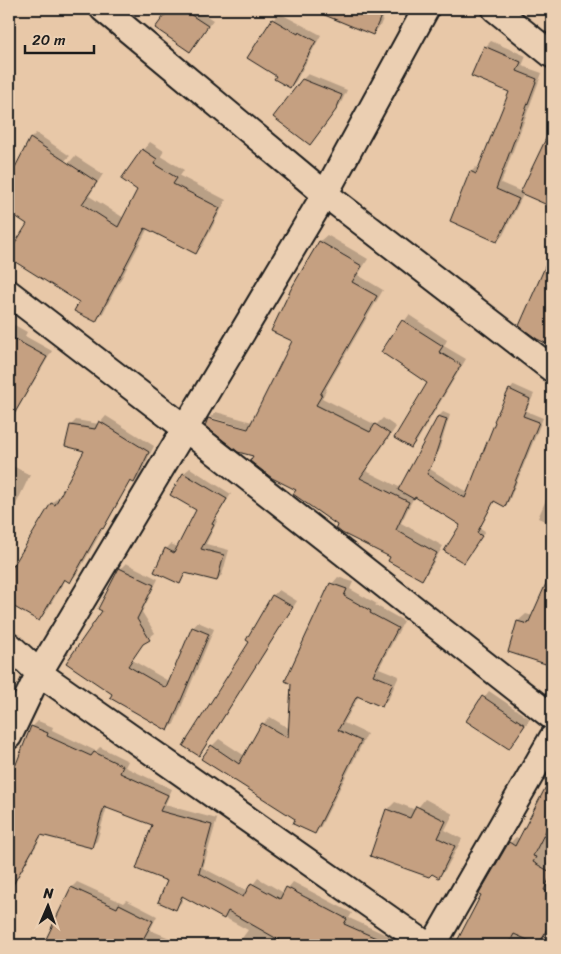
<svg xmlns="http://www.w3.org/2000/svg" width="561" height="954" font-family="Sriracha,sans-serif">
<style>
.shadow{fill:#0003}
.building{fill:#c5a081;stroke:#1c1c1c}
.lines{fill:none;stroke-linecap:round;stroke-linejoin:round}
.street-casing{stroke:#1c1c1c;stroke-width:29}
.street{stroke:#ebcfb2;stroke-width:25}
</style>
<rect width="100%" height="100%" fill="#e8c8a8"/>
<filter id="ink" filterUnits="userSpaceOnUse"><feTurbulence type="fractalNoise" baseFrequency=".02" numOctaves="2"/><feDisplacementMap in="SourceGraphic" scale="10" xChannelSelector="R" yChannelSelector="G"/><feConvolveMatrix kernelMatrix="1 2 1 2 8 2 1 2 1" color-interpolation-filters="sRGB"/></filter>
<g filter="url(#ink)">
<path class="shadow" d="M170,9h26l17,11 -23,30 -33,-22z
M345,9h42l-7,17 -7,8 -33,-13z
M279,13l42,22 -25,46 -6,6 -13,-12 -28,-17 25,-39z
M491,41l35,15 -4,10 20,7 -41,110 21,9 30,-63v77l-28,-13 -21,42 -6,6 -26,-69 5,-5 4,1 31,-77 -26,-44z
M308,74l39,16 -6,13 -26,35 -12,-59z
M36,133l34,23 -61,53v-27l22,-44z
M150,142l14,9 -3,5 23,14 -4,6 46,24 -23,45 -8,8 -47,-25 -45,85 -7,7 -16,-19 -71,-45 59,-92 7,-8 28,18 -14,22 35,22 15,-28 4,-40z
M327,235l41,24 -10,16 25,15 -57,98 1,1 -5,9 54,27 7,-7 13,9 -30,44 35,17 38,-72 4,-4 7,3 -13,41 -7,13 38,24 42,-103 4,-5 20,9 -8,17 17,7 -34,83 -4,4 -10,-5 -15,28 5,3 -21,31 -2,-37 -47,-29 -1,1 -13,26 42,23 -15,26 -6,7 -30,-23 -53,-32 -130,-105 44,13 1,-2 -44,-13 6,-5 36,10 42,-82 -2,-50 28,-49z
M552,255v90l-14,-7 -17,-13z
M409,315l38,25 -3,6 22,13 -49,82 -6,6 18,-64 -47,-31z
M9,322l18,10 -2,4 27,15 -43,72z
M106,416l48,30 -15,31 -5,5 -3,-1 -8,10 -37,-41 -15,-25 5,-5 23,4z
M9,464l21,11 -21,44z
M190,468l41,26 -15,24 2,1 -12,25 23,6 -7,25 -6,5 -29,-8 -7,10 -14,-33 5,-5 7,3 19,-37 -25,-16 12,-21z
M71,485l45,21 -39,68 -7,7 -4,-2 -20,33 -7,8 -30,-18v-26l43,-73 7,-7 2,1z
M552,486v38l-14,-6z
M126,563l32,16 -16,33 13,21 -10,8 -13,19 38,22 23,-54 5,-6 16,7 -40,95 -6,6 -54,-36 -11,-83 17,-42z
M552,573v92l-43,-14 9,-30 8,-7 7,2z
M338,577l15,5 -3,7 27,15 -2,1 29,16 -25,47 20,8 -10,22 -7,7 -23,-9 -15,27 23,11 -46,92 -6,7 -103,-87 7,-7 26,17 18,-32 7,-7 20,12 42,-145z
M279,590l18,11 -93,148 -5,5 52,-113 -4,-2 26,-44z
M489,691l41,28 -21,29 -42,-28z
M38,721l15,6 -1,3 44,21 4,-4 28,14 -3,6 47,22 -7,16 52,14 -14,49 45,23 10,-13 26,15 9,-11 59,31 -3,5 51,23 -2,4h-161l11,-15 -64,-34 -3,7 -6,5 -21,-84 -47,-17 -10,34 -6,5 -48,-12 -22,38 -5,5 -7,-5v-87l23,-58z
M552,778v145l-10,22h-81l-4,-2 53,-100 6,-6 4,2z
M425,799l28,15 -8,16 17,9 -16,30 -7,7 -52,-66 8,-8 21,8z
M77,882l46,21 3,-3 31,16 -7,14 22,9 -3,6h-105l-16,-7 24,-51z"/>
<path class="building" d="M169,9h13l26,17 -18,26 -35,-24z
M310,9h74l-11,26z
M272,19l26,15 1,-2 17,9 -26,47 -16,-9 2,-3 -29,-18z
M484,46l37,16 -4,9 20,8 -41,110 23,10 -22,43 -47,-21 20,-50 6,3 33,-82 -38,-16z
M302,79l40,16 -6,15 -26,35 -37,-28z
M552,126v81l-32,-14z
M30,138l67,44 -15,22 36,23 19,-37 -16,-11 21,-30 15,10 -3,5 23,14 -4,6 47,24 -24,46 -51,-26 -49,94 -22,-11 5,-9 -70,-44v-5l18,-29 -18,-12v-33z
M319,241l43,25 -10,16 25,14 -57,99h2l-6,10 54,27 5,-8 15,10 -30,44 49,24 -13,28 41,23 -15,27 -34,-19 2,-4 -48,-24 -6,-5 1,-3 -44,-31 3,-4 -24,-12 -22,-17 3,-5 -15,-4 -33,-26 3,-8 40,11 44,-88 -21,-10 20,-42z
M552,251v95l-15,-7 -18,-13z
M402,320l41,26 -4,6 22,13 -50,83 -17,-10 33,-55 -46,-31z
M9,336l38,21 -38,66z
M509,389l21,10 -7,17 16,6 -34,85 -11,-6 -17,32 5,3 -18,27 -20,-12 16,-26 -45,-28 -1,2 -16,-9 40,-74 9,3 -14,43 -6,12 38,24 30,-76 -1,-1z
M99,421l50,31 -15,31 -4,-2 -27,48 -2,-1 -31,55 -6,-4 -25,42 -30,-17v-31l42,-70 4,2 29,-54 -19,-5 5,-21 25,4z
M183,473l44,26 -15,25 2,1 -13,24 23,6 -7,26 -32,-8 -5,11 -26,-12 11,-24 9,5 22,-43 -26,-15z
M119,568l35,17 -17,34 13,21 -7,4 -15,22 38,22 26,-61 17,7 -41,97 -58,-33 2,-4 -46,-31 36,-52 -4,-2z
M552,570v96l-44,-14 9,-31 11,3z
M330,583l17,6 -3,7 27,15 -1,2 28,15 -25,47 20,8 -11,24 -25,-11 -19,34 23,11 -46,93 -22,-10 2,-5 -94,-60 10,-14 28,19 23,-41 26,15 3,-54 -6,-3z
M272,595l21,12 -94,149 -16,-10 66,-104 -3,-2z
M482,696l43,29 -16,24 -43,-28z
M31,726l17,7 -1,3 44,20 3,-4 29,14 -3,7 48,22 -8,16 52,14 -13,48 44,24 8,-14 29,16 6,-12 61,32 -3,5 48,21h-115l2,-5 -51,-29 -4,8 -42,-23 -6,14 -18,-8 9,-21 -31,-12 16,-44 -48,-18 -12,41 -51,-13 -32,57v-110z
M552,775v44l-19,37 3,1 -3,5 19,11 -8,17 8,4v24l-13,27 -25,-11 -6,11h-53l26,-50 -2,-1 30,-52 6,4z
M416,806l30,15 -8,17 17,8 -16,32 -7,-4 -3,3 -59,-21 16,-47 24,9z
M71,887l46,21 2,-4 34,17 -13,24h-79l-15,-6z"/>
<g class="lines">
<defs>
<path id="street" d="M103,9l222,185 227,175
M495,9l57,46
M9,293l177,136 366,288
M9,645l30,28 388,272
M9,736l30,-63 286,-479 101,-185
M433,945l119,-207"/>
</defs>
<use href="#street" class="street-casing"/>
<use href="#street" class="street"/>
</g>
</g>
<rect width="561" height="954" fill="none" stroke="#ebcfb2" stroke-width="30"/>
<rect x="15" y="15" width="531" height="924" fill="none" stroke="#1c1c1c" stroke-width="2" filter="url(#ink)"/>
<g transform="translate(48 906) rotate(2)" stroke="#ebcfb2" stroke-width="4" paint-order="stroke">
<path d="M0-4L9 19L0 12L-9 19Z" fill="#1c1c1c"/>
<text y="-8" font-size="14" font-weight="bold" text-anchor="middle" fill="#1c1c1c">N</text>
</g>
<path d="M25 45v8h69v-8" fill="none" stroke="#1c1c1c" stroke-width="2.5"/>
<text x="32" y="45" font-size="15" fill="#1c1c1c" stroke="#ebcfb2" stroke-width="4" paint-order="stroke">20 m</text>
</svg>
